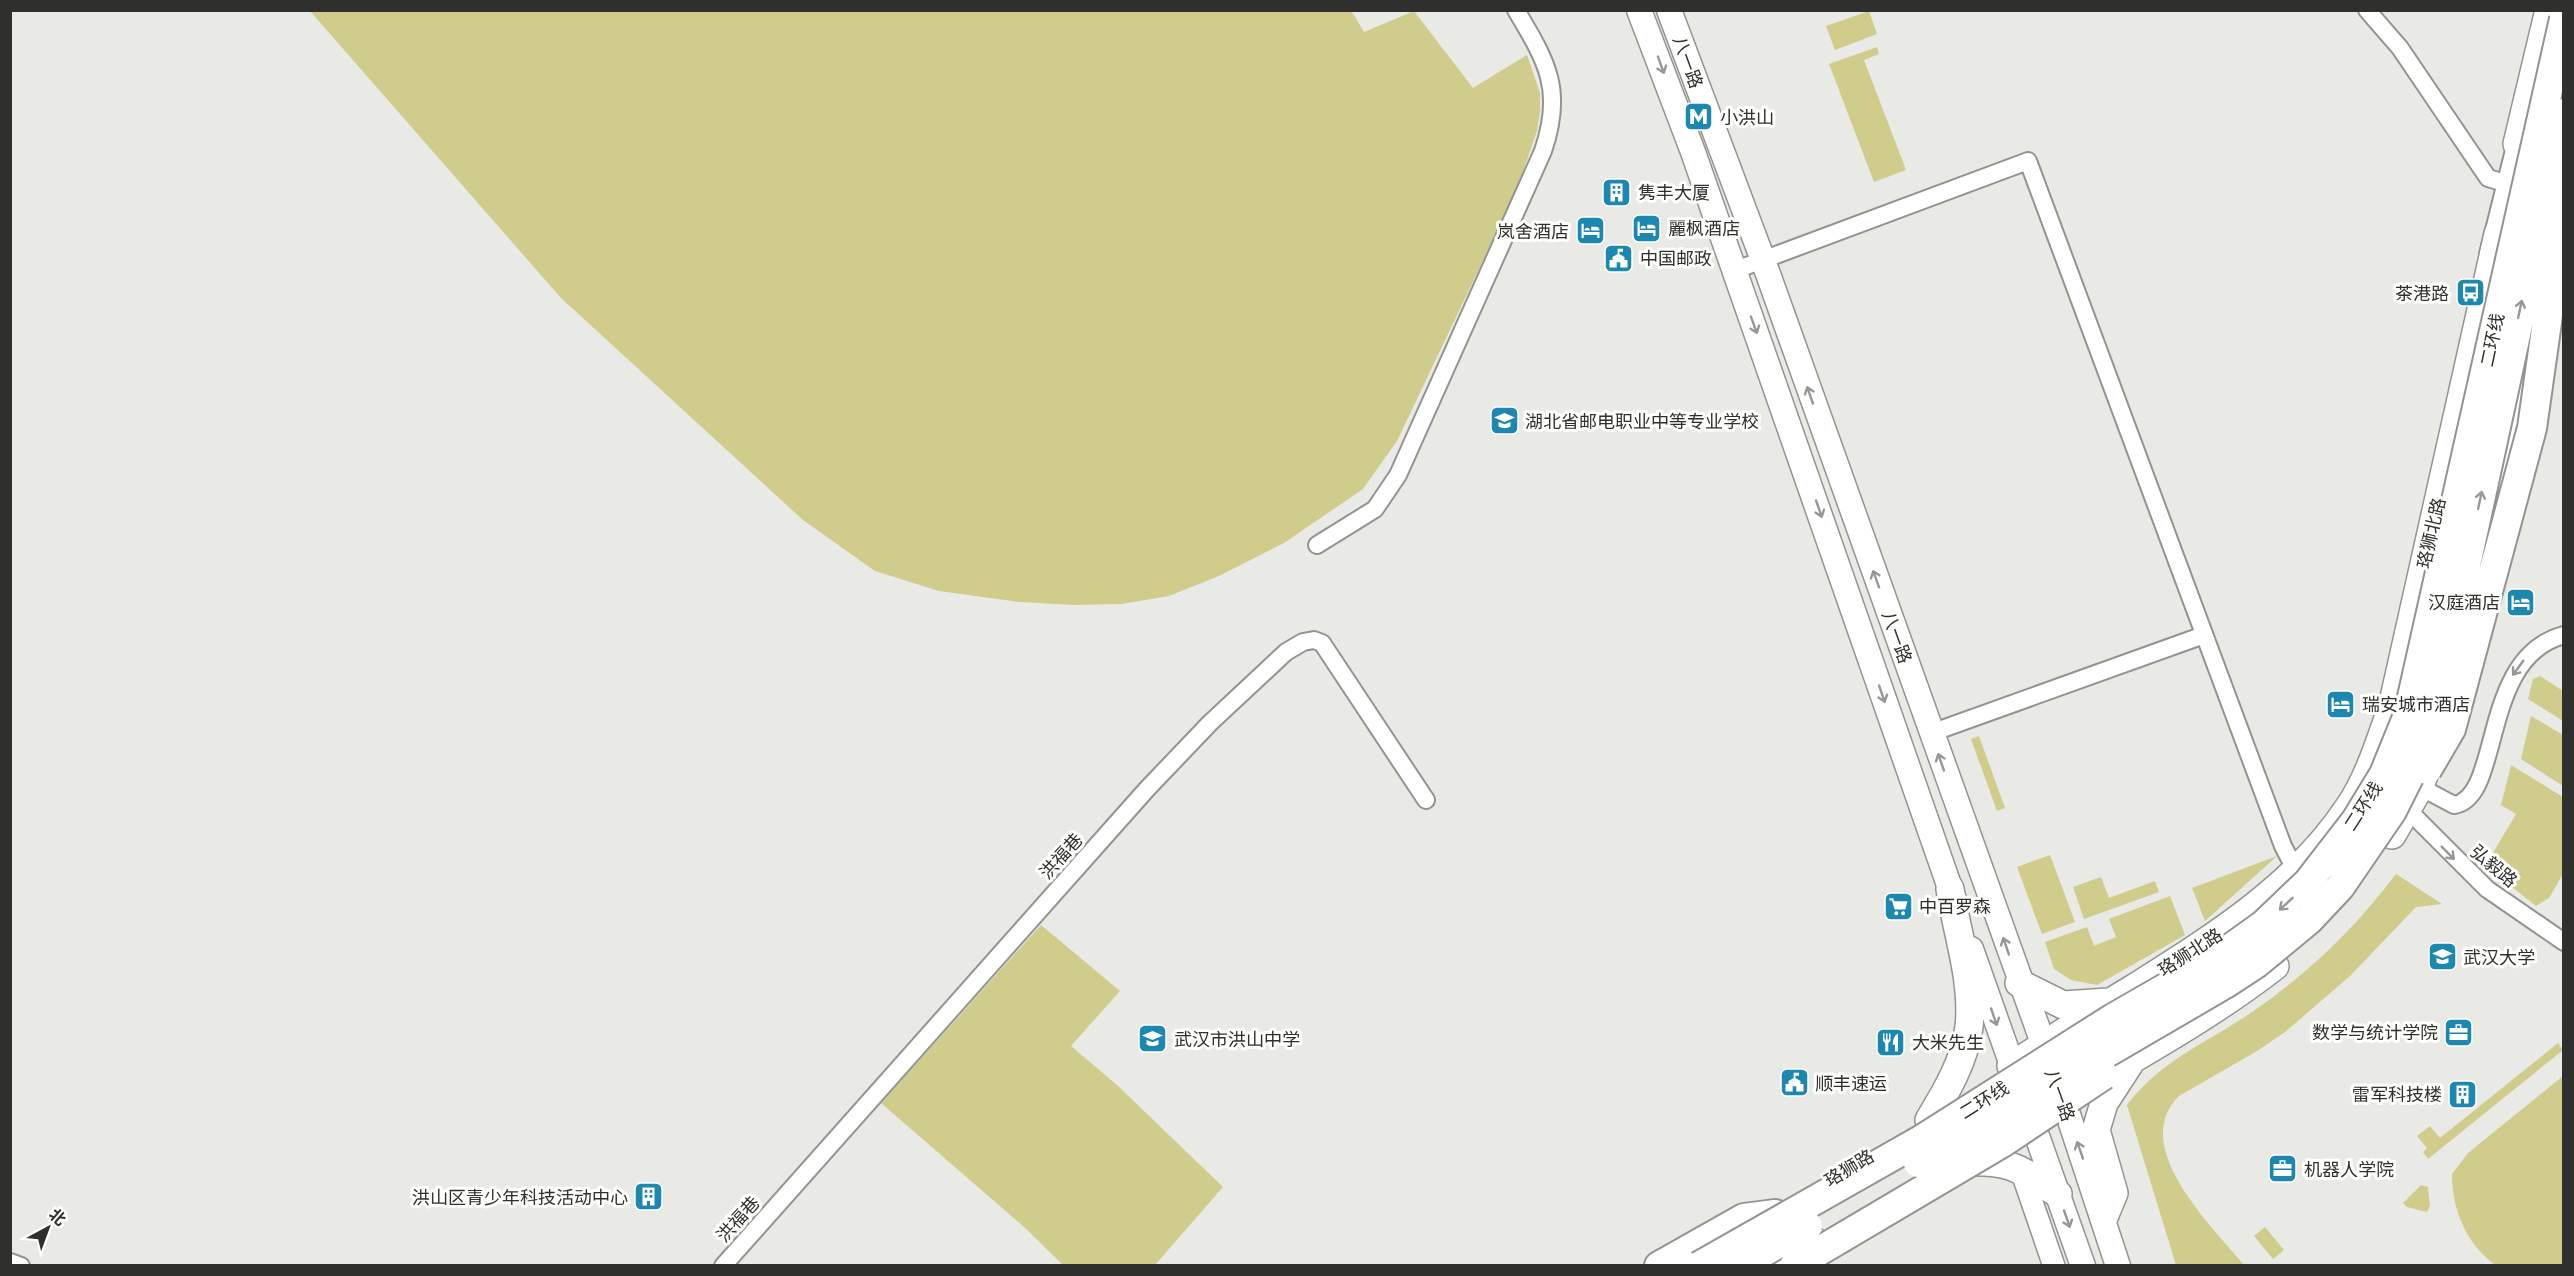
<svg xmlns="http://www.w3.org/2000/svg" width="2574" height="1276" font-family="Quicksand,'Noto Sans SC',sans-serif">
<style>
.green{fill:#d0cc8c}
.lines{fill:none;stroke-linecap:round;stroke-linejoin:round}
.minor-casing{stroke:#939390;stroke-width:20}
.tertiary-casing{stroke:#939390;stroke-width:24}
.secondary-casing{stroke:#939390;stroke-width:27}
.primary-casing{stroke:#939390;stroke-width:30}
.trunk-casing{stroke:#939390;stroke-width:32}
.minor{stroke:#fff;stroke-width:16}
.tertiary{stroke:#fff;stroke-width:21}
.secondary{stroke:#fff;stroke-width:24}
.primary{stroke:#fff;stroke-width:27}
.trunk{stroke:#fff;stroke-width:28}
.trunk-bridge-casing{stroke:#939390;stroke-width:32;stroke-linecap:butt}
.trunk-bridge{stroke:#fff;stroke-width:28}
.oneway{stroke:#979796}
.labels{text-anchor:middle;dominant-baseline:central;stroke-width:6;stroke-linejoin:round;paint-order:stroke}
.street-label{font-size:18px;fill:#2f2f2d;stroke:#fffffe}
.poi-label{font-size:18px;fill:#2f2f2d;stroke:#fffffe;text-anchor:start}
</style>
<rect width="100%" height="100%" fill="#e9e9e5"/>
<path class="green" d="M1351,10l13,22 50,-21 59,77 54,-33 13,38v18l-3,20 -20,58 -120,252 -34,48 -79,54 -65,33 -50,20 -48,8 -46,1 -55,-3 -81,-11 -64,-20 -72,-51 -242,-222 -251,-287z
M1869,11l8,23 -42,16 -9,-24z
M1877,47l2,7 -15,6 42,110 -32,12 -45,-118z
M2540,676l23,15v30l-35,-22 5,-20z
M2531,716l32,19v51l-42,-27z
M1979,736l26,72 -8,3 -26,-72z
M2511,765l52,32v77l-14,24 -13,8 -34,-27 5,-9 -17,-12 26,-44 -15,-9z
M2050,855l25,67 -33,12 -25,-67z
M2277,856l-72,65 -13,-33z
M2396,874l46,30 -26,3 -66,69 -65,56 -28,19 -78,45c-51,50 33,130 65,169h-68l-49,-160c36,-47 81,-62 128,-95 55,-38 101,-83 141,-136z
M2101,877l8,21 46,-17 4,11 -75,27 -11,-32z
M2170,896l15,39 -88,50 -26,-5 -17,-11 -9,-27 42,-15 7,19 22,-9 -7,-18z
M1041,925l79,66 -49,55 47,40 105,101 -68,78h-92l-40,-39 -142,-123z
M2558,1043l5,7 -135,109 -5,-7 4,-4 -10,-12 13,-10 10,12z
M2563,1076v189h-68c-29,-22 -43,-55 -43,-91l16,-21z
M2421,1185l7,2 2,19 -3,6 -20,-5 -4,-4z
M2265,1227l19,23 -11,9 -19,-23z"/>
<g class="lines">
<defs>
<path id="minor" d="M2367,10l33,38 88,130 20,6
M1733,271l295,-110 255,685 12,23
M1317,545l58,-36 23,-34 145,-324c21,-61 4,-89 -27,-141
M1931,733l273,-98
M2420,787l34,18c49,-7 25,-148 110,-170
M2408,810l79,79 77,53
M10,1262l11,4
M723,1266l424,-477 63,-66 76,-71 17,-10 11,-2 8,3 104,157"/>
<path id="tertiary" d="M2021,1170l33,96"/>
<path id="secondary" d="M1639,10l54,142 264,756
M1669,10l94,250 300,839 55,167
M1971,949l112,317"/>
<path id="primary" d="M2517,144l32,-134
M2495,517l37,-171
M2392,835l28,-48 13,-39
M2019,983l44,22 45,-3
M2011,1066c41,-26 81,-53 123,-78 79,-50 162,-101 215,-181 20,-29 31,-67 43,-100l106,-473
M2085,1087c65,-38 131,-75 190,-121
M1929,1120c17,-28 36,-60 40,-93 5,-46 -12,-93 -19,-138
M1964,1162c47,-2 55,6 94,32
M2104,1217l10,-24 -18,-63 8,-27 26,-40
M1771,1266l43,-25"/>
<path id="trunk" d="M2494,255l33,-132
M1659,1266l85,-48 31,-4"/>
</defs>
<use href="#minor" class="minor-casing"/>
<use href="#tertiary" class="tertiary-casing"/>
<use href="#secondary" class="secondary-casing"/>
<use href="#primary" class="primary-casing"/>
<use href="#trunk" class="trunk-casing"/>
<use href="#minor" class="minor"/>
<use href="#tertiary" class="tertiary"/>
<use href="#secondary" class="secondary"/>
<use href="#primary" class="primary"/>
<use href="#trunk" class="trunk"/>
<defs>
<path id="trunk-bridge" d="M2427,770l24,-41 81,-301 32,-226
M1918,1163l307,-179 32,-21 52,-43 31,-33 52,-76 22,-44 23,-68 127,-586
M1699,1266l220,-125 194,-123 101,-58 49,-35 45,-43 48,-62 28,-46 24,-59 156,-696
M1740,1266l68,-40
M1794,1266l208,-123 102,-68"/>
</defs>
<use href="#trunk-bridge" class="trunk-bridge-casing"/>
<use href="#trunk-bridge" class="trunk-bridge"/>
</g>
<defs><path id="oneway-shaft" d="M-6 0H5M1.5-3L5.5 0L1.5 3" fill="none" stroke-width="1.6" stroke-linecap="round" stroke-linejoin="round" transform="scale(1.5)"/></defs>
<g class="oneway">
<use href="#oneway-shaft" transform="translate(1661 65) rotate(70)"/>
<use href="#oneway-shaft" transform="translate(2520 309) rotate(-78)"/>
<use href="#oneway-shaft" transform="translate(1754 325) rotate(70)"/>
<use href="#oneway-shaft" transform="translate(1810 395) rotate(-109)"/>
<use href="#oneway-shaft" transform="translate(2480 500) rotate(-78)"/>
<use href="#oneway-shaft" transform="translate(1819 509) rotate(71)"/>
<use href="#oneway-shaft" transform="translate(1876 579) rotate(-110)"/>
<use href="#oneway-shaft" transform="translate(2518 668) rotate(126)"/>
<use href="#oneway-shaft" transform="translate(1882 694) rotate(71)"/>
<use href="#oneway-shaft" transform="translate(1941 762) rotate(-109)"/>
<use href="#oneway-shaft" transform="translate(2448 853) rotate(45)"/>
<use href="#oneway-shaft" transform="translate(2286 904) rotate(137)"/>
<use href="#oneway-shaft" transform="translate(2006 946) rotate(-109)"/>
<use href="#oneway-shaft" transform="translate(1994 1017) rotate(71)"/>
<use href="#oneway-shaft" transform="translate(2080 1150) rotate(-109)"/>
<use href="#oneway-shaft" transform="translate(2067 1219) rotate(71)"/>
</g>
<defs>
<symbol id="metro-square" viewBox="-11 -11 22 22"><rect x="-9" y="-9" width="18" height="18" rx="4" fill="#1c87af" stroke="#fffffe"/><path d="M-5.5 5V-5H-3L0 0L3-5H5.5V5H3V-.5L0 4L-3-.5V5Z" fill="#fff"/></symbol>
<symbol id="building-square" viewBox="-11 -11 22 22"><rect x="-9" y="-9" width="18" height="18" rx="4" fill="#1c87af" stroke="#fffffe"/><path d="M-4-6H4V6H1V3H-1V6H-4ZM-2.5-4.3h1.7v1.8h-1.7ZM.8-4.3h1.7v1.8H.8ZM-2.5-1h1.7V.8h-1.7ZM.8-1h1.7V.8H.8Z" fill="#fff"/></symbol>
<symbol id="hotel-square" viewBox="-11 -11 22 22"><rect x="-9" y="-9" width="18" height="18" rx="4" fill="#1c87af" stroke="#fffffe"/><path d="M-6-4.5h1.5V1H6V5H4.5V3h-9V5H-6ZM-4 0a1.8 1.8 0 1 1 3.6 0ZM.5 0V-2.5h3Q6-2.5 6 0Z" fill="#fff"/></symbol>
<symbol id="civic-square" viewBox="-11 -11 22 22"><rect x="-9" y="-9" width="18" height="18" rx="4" fill="#1c87af" stroke="#fffffe"/><path d="M-.6-6.5H3V-4.5H.6V-3L4-1V1h2V6H-6V1h2V-1L-.6-3ZM-1.2 2.5V6h2.4V2.5Z" fill="#fff"/></symbol>
<symbol id="bus-square" viewBox="-11 -11 22 22"><rect x="-9" y="-9" width="18" height="18" rx="4" fill="#1c87af" stroke="#fffffe"/><path d="M-5-6H5V4H4V6H2V4H-2V6H-4V4H-5ZM-3.5-4V0h7V-4ZM-3.5 1.2v1.5H-2V1.2ZM2 1.2v1.5H3.5V1.2Z" fill="#fff"/></symbol>
<symbol id="university-square" viewBox="-11 -11 22 22"><rect x="-9" y="-9" width="18" height="18" rx="4" fill="#1c87af" stroke="#fffffe"/><path d="M0-5L7-2L0 1L-7-2ZM-4 1L0 2.5L4 1V4Q0 6-4 4Z" fill="#fff"/></symbol>
<symbol id="supermarket-square" viewBox="-11 -11 22 22"><rect x="-9" y="-9" width="18" height="18" rx="4" fill="#1c87af" stroke="#fffffe"/><path d="M-6-5.5h2.5l.6 2H6L4.5 2H-2.5L-4.4-4H-6ZM-1.5 3.2a1.3 1.3 0 1 0 .1 0ZM3 3.2a1.3 1.3 0 1 0 .1 0Z" fill="#fff"/></symbol>
<symbol id="office-square" viewBox="-11 -11 22 22"><rect x="-9" y="-9" width="18" height="18" rx="4" fill="#1c87af" stroke="#fffffe"/><path d="M-6-3h4V-5.5h4V-3h4V5H-6ZM-1-4.5V-3h2v-1.5ZM-6 0V1H6V0Z" fill="#fff"/></symbol>
<symbol id="school-square" viewBox="-11 -11 22 22"><rect x="-9" y="-9" width="18" height="18" rx="4" fill="#1c87af" stroke="#fffffe"/><path d="M0-5L7-2L0 1L-7-2ZM-4 1L0 2.5L4 1V4Q0 6-4 4Z" fill="#fff"/></symbol>
<symbol id="restaurant-square" viewBox="-11 -11 22 22"><rect x="-9" y="-9" width="18" height="18" rx="4" fill="#1c87af" stroke="#fffffe"/><path d="M-5-6h1v4h1v-4h1v4h1v-4h1v5L-1.5 .5V6h-2V.5L-5-1ZM5-6V6H3V1.5H1.5Q1.5-4 5-6Z" fill="#fff"/></symbol>
</defs>
<g fill-rule="evenodd">
<use href="#metro-square" x="1682" y="100" width="33" height="33"/>
<use href="#building-square" x="1600" y="176" width="33" height="33"/>
<use href="#hotel-square" x="1630" y="212" width="33" height="33"/>
<use href="#hotel-square" x="1574" y="214" width="33" height="33"/>
<use href="#civic-square" x="1602" y="242" width="33" height="33"/>
<use href="#bus-square" x="2454" y="276" width="33" height="33"/>
<use href="#university-square" x="1488" y="404" width="33" height="33"/>
<use href="#hotel-square" x="2504" y="586" width="33" height="33"/>
<use href="#hotel-square" x="2324" y="688" width="33" height="33"/>
<use href="#supermarket-square" x="1882" y="890" width="33" height="33"/>
<use href="#university-square" x="2426" y="940" width="33" height="33"/>
<use href="#office-square" x="2442" y="1016" width="33" height="33"/>
<use href="#school-square" x="1136" y="1022" width="33" height="33"/>
<use href="#restaurant-square" x="1874" y="1026" width="33" height="33"/>
<use href="#civic-square" x="1778" y="1066" width="33" height="33"/>
<use href="#building-square" x="2446" y="1078" width="33" height="33"/>
<use href="#office-square" x="2266" y="1152" width="33" height="33"/>
<use href="#building-square" x="632" y="1180" width="33" height="33"/>
</g>
<g class="labels">
<g class="street-label">
<text transform="translate(1688 62) rotate(70)">八一路</text>
<text transform="translate(2492 340) rotate(-78)">二环线</text>
<text transform="translate(2431 533) rotate(-77)">珞狮北路</text>
<text transform="translate(1897 637) rotate(70)">八一路</text>
<text transform="translate(2363 806) rotate(-57)">二环线</text>
<text transform="translate(1061 856) rotate(-48)">洪福巷</text>
<text transform="translate(2494 866) rotate(40)">弘毅路</text>
<text transform="translate(2190 952) rotate(-33)">珞狮北路</text>
<text transform="translate(2060 1095) rotate(70)">八一路</text>
<text transform="translate(1984 1100) rotate(-32)">二环线</text>
<text transform="translate(1849 1168) rotate(-31)">珞狮路</text>
<text transform="translate(738 1219) rotate(-48)">洪福巷</text>
</g>
<g class="poi-label">
<text x="1720" y="117">小洪山</text>
<text x="1638" y="192">隽丰大厦</text>
<text x="1668" y="228">麗枫酒店</text>
<text x="1569" y="231" text-anchor="end">岚舍酒店</text>
<text x="1640" y="258">中国邮政</text>
<text x="2449" y="293" text-anchor="end">茶港路</text>
<text x="1525" y="421">湖北省邮电职业中等专业学校</text>
<text x="2500" y="602" text-anchor="end">汉庭酒店</text>
<text x="2362" y="704">瑞安城市酒店</text>
<text x="1919" y="906">中百罗森</text>
<text x="2463" y="957">武汉大学</text>
<text x="2438" y="1032" text-anchor="end">数学与统计学院</text>
<text x="1174" y="1039">武汉市洪山中学</text>
<text x="1912" y="1042">大米先生</text>
<text x="1815" y="1083">顺丰速运</text>
<text x="2442" y="1094" text-anchor="end">雷军科技楼</text>
<text x="2304" y="1169">机器人学院</text>
<text x="628" y="1197" text-anchor="end">洪山区青少年科技活动中心</text>
</g>
</g>
<rect width="2574" height="1276" fill="none" stroke="#2f2f2d" stroke-width="24"/>
<g transform="translate(48 1228) rotate(41)" stroke="#fffffe" stroke-width="4.5" paint-order="stroke">
<path d="M0-4.5L10 22L0 15L-10 22Z" fill="#2f2f2d"/>
<text y="-9" font-size="16" font-weight="bold" text-anchor="middle" fill="#2f2f2d">北</text>
</g>
</svg>
